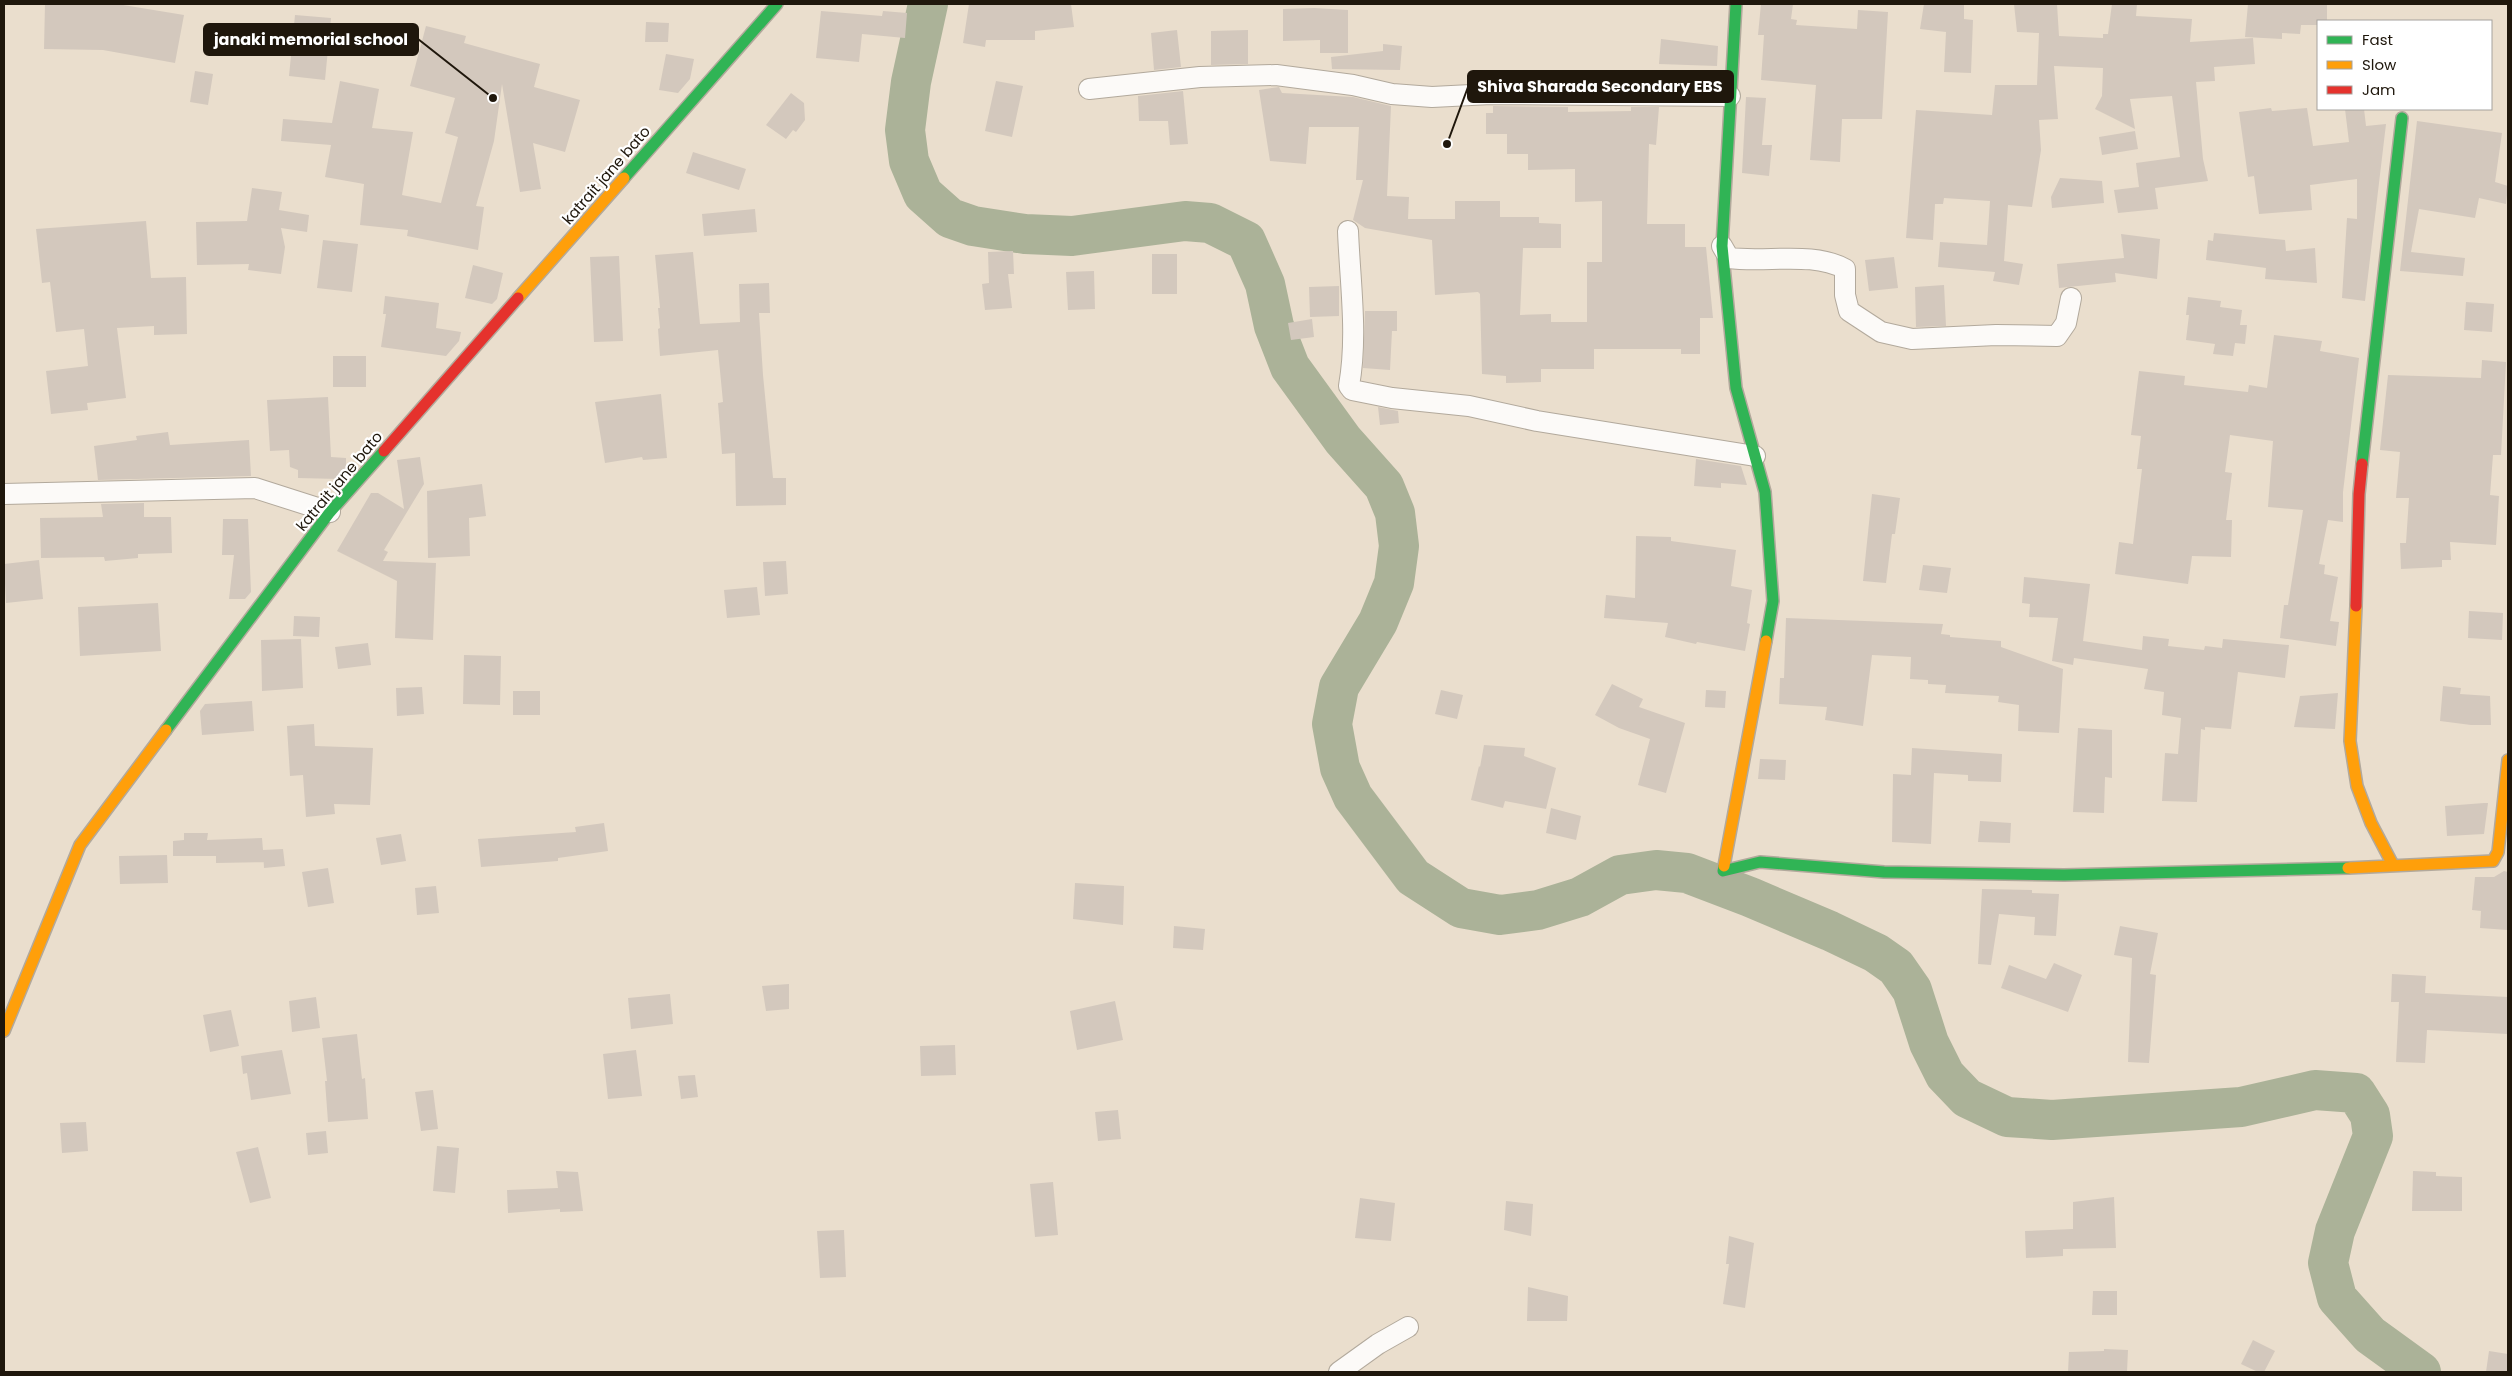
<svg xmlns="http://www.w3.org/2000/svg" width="2512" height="1376" font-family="Poppins,sans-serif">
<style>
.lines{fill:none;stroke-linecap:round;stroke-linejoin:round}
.river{stroke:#abb298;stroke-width:40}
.building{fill:#d3c8bd}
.street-casing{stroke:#b2a99c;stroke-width:22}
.fast-casing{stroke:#b2a99c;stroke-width:14}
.slow-casing{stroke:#b2a99c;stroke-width:14}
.jam-casing{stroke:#b2a99c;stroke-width:14}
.street{stroke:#fcfaf8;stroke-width:20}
.fast{stroke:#30b455;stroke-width:11}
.slow{stroke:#ff9f0a;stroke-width:11}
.jam{stroke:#e5322d;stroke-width:11}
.labels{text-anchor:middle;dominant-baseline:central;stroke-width:4.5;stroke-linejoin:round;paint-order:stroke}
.street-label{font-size:15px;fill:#1f170c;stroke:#fff}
.leader{fill:none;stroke:#1f170c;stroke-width:2}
.callout-dot{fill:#1f170c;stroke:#fff;stroke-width:2}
.callout{fill:#1f170c;stroke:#1f170c;stroke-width:2}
.callout-label{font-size:16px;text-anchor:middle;font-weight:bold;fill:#fff}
</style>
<rect width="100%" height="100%" fill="#eadecd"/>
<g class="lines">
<path class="river" d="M928,4l-17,78 -6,48 4,31 14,33 27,24 23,8 52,8 47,2 113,-15 25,2 36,18 19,43 9,42 16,41 53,73 41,46 11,27 4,33 -5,37 -16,39 -39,65 -7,37 8,44 13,29 60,80 48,31 39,7 38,-5 42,-13 40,-22 36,-5 31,3 63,24 80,34 46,22 20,14 16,23 17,53 16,32 22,23 40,19 45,3 189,-13 74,-17 41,3 14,22 3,21 -38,95 -7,32 9,35 33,37 51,37"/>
</g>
<path class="building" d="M45,4h72l67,11 -9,48 -72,-13 -59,-1z
M969,4h102l3,23 -39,4v9h-49l-1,7 -22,-4z
M1761,4h32l-2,15 6,1 -1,5 61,4 1,-19 30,2 -6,107h-40l-2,43 -30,-2 6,-75 -55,-5 3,-45h-6z
M1924,4h40v15l9,1 -2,53 -27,-1 2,-40 -26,-3z
M2014,4h43l2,32 44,2v-4h5l4,-30h25l-1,12 56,3 -2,23 63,-4 2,26 -41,3 1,14 -19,1 7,77 5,22 -53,7 3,21 -40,4 -4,-23 25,-3 -3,-24 44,-6 -8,-61 -42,3 5,30 -40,-20 7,-13 1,-28 -49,-2 4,53 -19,1 2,30 -9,57 -24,-2 -4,56 19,3 -4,21 -26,-4 2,-9 -57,-5 2,-25 47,3 3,-44 -46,-3 -1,6h-8l-2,36 -27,-2 10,-128 76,5 3,-30h42l2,-52 -22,-1z
M2248,4h79v17h-9v4h-17l-1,9 -18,-1v6l-37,-2z
M1314,8l34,2v43h-28v-13l-37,1v-32z
M821,11l61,5 1,-5 24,2 -2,25 -43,-4 -3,28 -43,-4z
M295,15l36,3 -6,62 -36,-4z
M646,22l23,1 -1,19h-23z
M426,26l40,10 -2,7 76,21 -6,23 46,13 -15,52 -32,-9 8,46 -21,3 -18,-108 -8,57 -18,65 8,1 -6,43 -71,-14 1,-6 -48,-5 4,-41 -39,-7 6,-32 -50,-4 2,-22 49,4 8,-42 39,8 -7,39 41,4 -11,63 39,8 17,-66 -13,-4 10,-35 -45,-12z
M1177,30l4,37 -27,3 -3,-37z
M1248,30v34l-37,1v-34z
M1661,39l57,7 -1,20 -58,-2z
M1383,44l19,2 -2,24 -68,-1 -1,-12 52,-6z
M666,54l28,5 -4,20 -12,14 -19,-3z
M195,71l18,3 -5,31 -18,-3z
M996,81l27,5 -11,51 -27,-6z
M1279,87l3,6 71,4 38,9 -4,90 22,1 -1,22h47v-18h45v16h39v6l22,1v24h-38l-3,67 31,-1v8h36v-60h15v-61l-27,1v-33l-47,1v-16h-21v-20h-21v-21h7v-7l75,1v5l63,-1v-4h28l-3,38 -7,-1 -2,80h38v23h21l7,71h-13v36h-19v-5h-87v20h-53v13l-35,1v-7l-24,-2 -2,-80 -2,-2 -43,3 -3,-55 -67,-12 -12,-8 10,-40h-7l3,-53h-50l-3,37 -36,-3 -11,-71z
M1183,91l5,53 -18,1 -2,-24h-29l-1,-25z
M791,93l13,10 1,17 -9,12 -3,-2 -7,9 -20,-14z
M1746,97l20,1 -4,47h10l-3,31 -27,-3z
M2271,108l1,3 35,-3 6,38 36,-4 -4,-33h19l2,17 20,-2 -21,177 -23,-3 5,-80 10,1v-40l-47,6 2,25 -53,4 -5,-38 -6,1 -9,-65z
M2417,121l85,12 -7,49 13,4 -2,18 -27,-6 -4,20 -56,-9 -8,43 54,6 -2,18 -63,-5z
M2135,131l3,18 -36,6 -3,-18z
M693,152l53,17 -7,21 -53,-17z
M2060,178l42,3 2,22 -52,5 -1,-11z
M252,188l30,4 -3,18 30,5 -2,17 -26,-4 4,19 -4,27 -33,-4 1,-6 -52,1 -1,-43 51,-1z
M755,209l2,23 -53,4 -2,-22z
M146,221l5,57 35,-1 1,57 -33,1v-9l-37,2 9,70 -39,5 1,7 -37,4 -5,-43 42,-5 -4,-37 -28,3 -6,-50 -8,1 -6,-54z
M2214,233l71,7 1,11 29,-3 2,35 -52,-4 1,-11 -60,-8 2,-20 5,1z
M2121,234l39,5 -3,40 -42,-6 1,9 -57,6 -2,-24 67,-6z
M323,240l35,4 -6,48 -35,-4z
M1013,251l1,23h-6l4,34 -27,2 -3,-26 7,-1 -1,-31z
M693,252l7,72 40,-2 -1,-38 30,-1 1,30h-11l4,62 10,103h13v27l-50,1 -1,-53 -13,1 -4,-51 5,-1 -5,-52 -58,6 -2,-27 2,-1 -2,-20h2l-5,-53z
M1152,254h25v40h-25z
M619,256l4,85 -29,1 -4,-85z
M1894,257l4,31 -29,3 -4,-31z
M473,265l30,8 -6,26 -5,5 -27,-6z
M1094,271l1,38 -27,1 -2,-38z
M1944,285l2,41 -30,1 -1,-40z
M1339,286v30l-29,1 -1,-30z
M385,296l54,7 -3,25 25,4 -2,9 -13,15 -65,-9 5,-33h-3z
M2188,297l33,4 -1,6 22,3 -2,15h7l-2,19 -10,-1 -2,13 -20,-2 2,-10 -29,-4 3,-25h-3z
M2466,302l28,2 -2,28 -28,-2z
M1365,311h32v20h-5l-2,39 -27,-2z
M1312,319l2,18 -23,3 -3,-17z
M2274,335l48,6 -2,10 39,7 -16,134v30l-15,-2 -9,44 6,1 -1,9 14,3 -8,44 9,1 -3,24 -56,-8 4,-33h4l15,-95 -35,-3 5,-66 -43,-6 -5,37 7,1 -6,47h6l-1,37 -39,-1 -4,28 -73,-10 4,-32 14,2 9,-75h-5l4,-33 -10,-1 8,-64 46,5 -1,9 64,7 1,-7 18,3z
M333,356h33v31h-33z
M2482,360l24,2 -5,93h-8l-3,40 9,1 -3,49 -46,-3 1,18h-9v7l-41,2 -1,-26h6l3,-45h-13l4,-46 -20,-2 8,-75 93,3z
M661,394l6,64 -24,2 -1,-3 -37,6 -10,-61z
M328,397l3,60 15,1v13l-7,8 -41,-1v-8l-8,-3 -1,-17 -19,1 -3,-51z
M1378,407l20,4 1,12 -19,2z
M168,432l2,13 79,-5 2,36 -153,4 -4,-34 43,-6 -1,-4z
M420,457l4,27 -40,66 4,2 -5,9 53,2 -3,77 -38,-2 2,-57 -60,-30 34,-58h7l26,16 -7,-49z
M1696,459l45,7 6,19 -26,-2v5l-27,-2z
M482,484l4,32 -17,2 1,38 -42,2 -1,-67z
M1872,494l28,4 -5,36h-3l-6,49 -23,-2z
M144,503v14h27l1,36 -34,1v4l-33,3 -1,-4 -63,1 -1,-40 63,-1 -2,-13z
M223,519h25l3,73 -6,7h-16l5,-44h-12z
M1636,536l35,1v4l65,9 -5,36 21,4 -5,33 3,1 -5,27 -48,-9 -1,2 -31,-7 3,-14 -64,-5 2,-23 29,3z
M39,560l4,39 -37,4 -2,-39z
M786,561l2,33 -23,2 -2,-34z
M1923,565l28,3 -4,25 -28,-3z
M2024,577l66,7 -7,57 59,9 1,-14 26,3 -1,7 36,4 1,-4 17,2 1,-9 66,6 -4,33 -47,-6 -7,57 -26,-2v3l-4,-1 -4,73 -35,-1 3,-48 13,1 3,-36 -19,-3 2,-23 -20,-3 4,-20 -74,-11 -1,7 -21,-4 6,-43 -29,-1 1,-13 -8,-1z
M757,587l3,28 -33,3 -3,-28z
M158,603l3,48 -81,5 -2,-49z
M2469,611l34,2 -1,27 -34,-2z
M294,616l26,1 -1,20 -26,-1z
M1786,618l157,6 -2,10 9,1v2l51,4v6l62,22 -4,64 -41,-2 1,-26 -21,-3 1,-6 -54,-3 1,-8 -18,-1v-4l-18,-1 1,-22 -39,-2 -9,71 -38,-6 2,-13 -48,-3 1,-26h4z
M301,639l2,49 -41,3 -1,-51z
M368,643l3,22 -33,4 -3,-22z
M464,655l37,1 -1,49 -37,-1z
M1612,684l31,15 -4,8 46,16 -19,70 -28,-8 12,-46 -31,-11 -24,-13z
M2443,686l18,2 -1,6 30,2 1,29h-20l-31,-4z
M422,687l2,27 -27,2 -1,-28z
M1441,690l22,5 -6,24 -22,-5z
M1706,690l20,1 -1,17 -20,-1z
M513,691h27v24h-27z
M2338,693l-3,36 -41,-2 6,-31z
M252,701l2,30 -52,4 -2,-24 5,-7z
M314,724l1,22 58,2 -3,57 -36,-1 1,10 -29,3 -3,-42 -13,1 -3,-50z
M2078,728l34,2v48l-7,-1 -1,36 -31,-1z
M1484,745l41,3 -1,8 32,12 -10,41 -41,-8 -2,7 -32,-8 8,-34 1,1z
M1912,748l90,6 -1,28 -33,-1v-6l-34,-2 -3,71 -39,-2 1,-68 18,1z
M1760,759l26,1 -1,20 -27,-1z
M2484,803h4l-4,31 -37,2 -2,-30z
M1551,808l30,8 -5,24 -30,-7z
M1980,821l31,2 -1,20 -32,-1z
M604,823l4,28 -50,7v3l-77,6 -3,-28 98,-7 -1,-5z
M184,833h24l-1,7 55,-2 2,24 -48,1v-7h-43v-15l11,-1z
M401,834l5,27 -25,4 -5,-27z
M283,849l2,17 -21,2 -1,-18z
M167,855l1,28 -48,1 -1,-28z
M328,868l6,35 -26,4 -6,-35z
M2504,871l4,1v58l-28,-2 1,-17 -9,-1 3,-33h19z
M1075,883l49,3 -1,39 -50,-6z
M436,886l3,27 -22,2 -2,-27z
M1982,889l50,1v3l27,1 -3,42 -22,-1 1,-18 -36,-3 -8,51 -13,-1z
M1174,926l31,3 -2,21 -30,-2z
M2120,926l38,7 -8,41 6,1 -7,88 -21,-1 4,-104 -18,-3z
M2054,963l28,12 -14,37 -67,-24 8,-23 37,14z
M2392,974l34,2 -1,17 83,4v37l-81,-4 -2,33 -29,-1 3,-60h-8z
M789,984v25l-23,2 -4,-25z
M670,994l3,30 -42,5 -3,-31z
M316,997l4,31 -28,4 -3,-31z
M1115,1001l8,39 -46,10 -7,-39z
M231,1010l8,36 -29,6 -7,-37z
M357,1034l5,45 3,-1 3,41 -40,3 -3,-41h2l-5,-43z
M955,1045l1,30 -35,1 -1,-30z
M282,1050l9,44 -40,6 -4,-27 -4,1 -2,-18z
M636,1050l6,46 -34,3 -5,-45z
M695,1075l3,22 -17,2 -3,-23z
M433,1090l5,39 -17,2 -6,-39z
M1118,1110l3,29 -23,2 -3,-29z
M86,1122l2,29 -26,2 -2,-30z
M326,1131l2,22 -20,2 -2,-22z
M437,1146l22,2 -4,45 -22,-2z
M258,1147l13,51 -21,5 -14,-51z
M556,1171l22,1 5,39 -23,1v-3l-52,4 -1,-23 51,-2z
M2413,1171l23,1v4l26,1v34h-50z
M1053,1182l5,53 -23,2 -5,-53z
M2114,1197l2,51 -53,1v7l-37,2 -1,-27 48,-2v-27z
M1360,1198l35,5 -4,38 -36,-3z
M1506,1201l27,3 -2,32 -27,-6z
M844,1230l2,47 -26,1 -3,-47z
M1729,1236l25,7 -9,65 -22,-4 6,-40h-3z
M1528,1287l40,9 -1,25h-40z
M2093,1291h24v24h-25z
M2253,1340l22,11 -11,21h-6l-17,-8z
M2104,1349l24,1 -1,22h-59l1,-20 35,-1z
M2489,1351l19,3 -1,18h-21z"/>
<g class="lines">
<defs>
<path id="street" d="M1089,89l111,-12 76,-2 77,10 39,9 40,3 59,-3 239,2
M1348,231c2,52 10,104 1,155l3,4 40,8 77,8 68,15 218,35
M1722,246l7,12c37,5 84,-7 116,11v26l4,16 32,21 31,7 84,-4 61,1 9,-13 5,-25
M4,494l251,-6 75,24
M1339,1372l39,-28 30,-17"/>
<path id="fast" d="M1736,4l-14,242 14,142 29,104 8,109 -7,40
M624,178l153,-174
M2362,464l40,-346
M166,730l164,-218 54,-61
M1724,866l-1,5 37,-9 124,10 180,3 284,-7"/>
<path id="slow" d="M518,298l106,-120
M2356,606l-6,135 7,45 14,37 22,42
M1724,866l42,-225
M2348,868l145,-7 5,-9 10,-92
M4,1031l76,-186 86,-115"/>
<path id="jam" d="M384,451l134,-153
M2356,606l3,-112 3,-30"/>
</defs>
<use href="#street" class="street-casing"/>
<use href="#fast" class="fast-casing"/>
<use href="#slow" class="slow-casing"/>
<use href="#jam" class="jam-casing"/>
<use href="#street" class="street"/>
<use href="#fast" class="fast"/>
<use href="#slow" class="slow"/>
<use href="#jam" class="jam"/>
</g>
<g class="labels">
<g class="street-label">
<text transform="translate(606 175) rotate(-49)">katrait jane bato</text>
<text transform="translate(339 481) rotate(-50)">katrait jane bato</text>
</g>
</g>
<path class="leader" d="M493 98L418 39M1447 144L1468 87"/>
<g class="callout-dot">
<circle cx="493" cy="98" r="5"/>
<circle cx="1447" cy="144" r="5"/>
</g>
<g class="callout">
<rect x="204" y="24" width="214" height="31" rx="5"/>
<rect x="1468" y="71" width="265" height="31" rx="5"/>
</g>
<g class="callout-label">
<text x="311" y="45">janaki memorial school</text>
<text x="1600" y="92">Shiva Sharada Secondary EBS</text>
</g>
<rect width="2512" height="1376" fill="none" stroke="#1f170c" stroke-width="10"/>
<rect x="2317" y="20" width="175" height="90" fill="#ffffff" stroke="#a5a29e"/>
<rect x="2327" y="36" width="25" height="8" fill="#30b455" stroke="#a5a29e"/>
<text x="2362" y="45" font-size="15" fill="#1f170c">Fast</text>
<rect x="2327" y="61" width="25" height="8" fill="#ff9f0a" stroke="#a5a29e"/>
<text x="2362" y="70" font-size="15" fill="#1f170c">Slow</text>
<rect x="2327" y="86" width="25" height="8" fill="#e5322d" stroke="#a5a29e"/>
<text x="2362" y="95" font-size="15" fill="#1f170c">Jam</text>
</svg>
